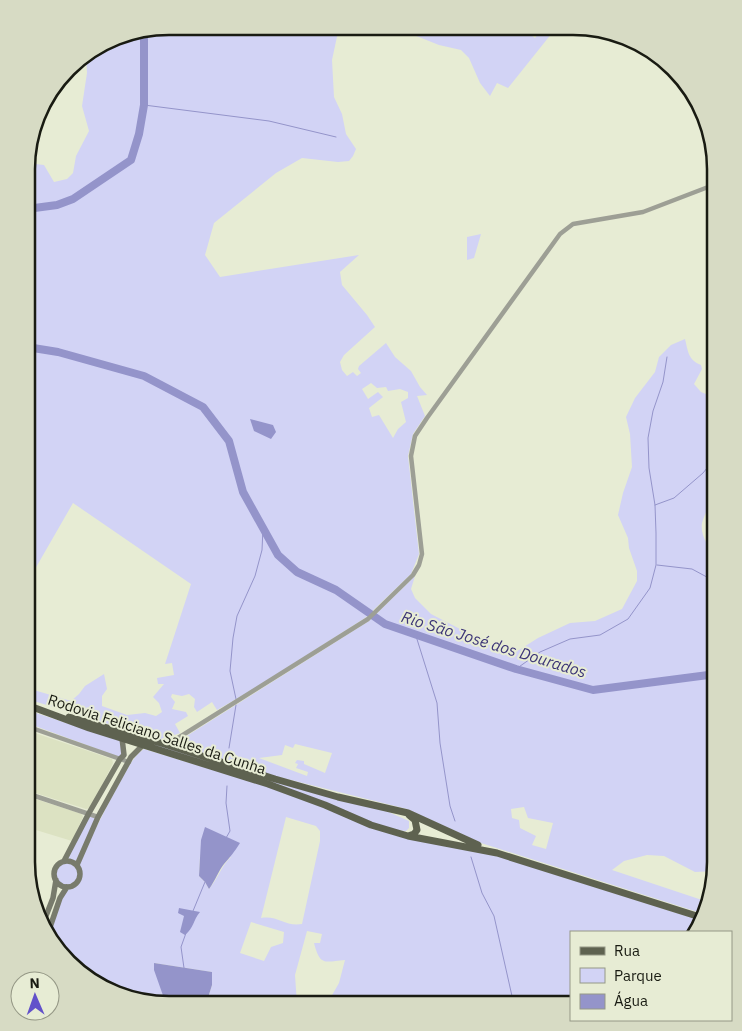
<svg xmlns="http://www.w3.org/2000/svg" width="742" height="1031" font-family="'IBM Plex Sans',sans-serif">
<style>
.built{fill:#dce2c2}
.green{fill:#d2d3f5;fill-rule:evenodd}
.water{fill:#9494ca}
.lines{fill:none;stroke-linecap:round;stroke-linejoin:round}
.stream{stroke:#9494ca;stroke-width:1}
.river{stroke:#9494ca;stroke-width:8}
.street{stroke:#9d9f95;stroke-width:4.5}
.secondary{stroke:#787b6c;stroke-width:5.5}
.primary{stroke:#5e6250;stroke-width:7}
.labels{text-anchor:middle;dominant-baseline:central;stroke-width:4;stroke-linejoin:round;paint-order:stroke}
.street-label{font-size:15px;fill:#191b12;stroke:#e7ecd4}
.water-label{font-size:16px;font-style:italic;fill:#3c3577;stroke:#e7ecd4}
.rim{fill:none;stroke:#191b12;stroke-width:2.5}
</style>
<rect width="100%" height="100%" fill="#e7ecd4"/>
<path class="built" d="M26,730l86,29 1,4 -22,45 -5,1 -60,-19z
M26,796l56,18 1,3 -11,24 -46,-14z"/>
<path class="green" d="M169,26l173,1 -4,5 -6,28 2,37 8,17 4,20 10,15 -3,7 -4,5 -11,1 -36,-4 -26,15 -62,50 -9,32 15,22 139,-22 -19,17 2,13 25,30 8,12 -31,28 -4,7 2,8 5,6 6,-4 4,4 4,-3 -3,-4 1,-3 27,-23 9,14 16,14 9,16 7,8 -10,1 8,20 -12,18 -5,22 11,98 -8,20 -46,44 -113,72 -35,20 -5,-8 -15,10 -3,-5 1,-8 -6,-5 -7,2 -10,-2 -1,3 4,5 -3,7 14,3 2,4 -13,8 5,9 -19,7 -134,-41v-11l44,13 8,-7 6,-8 19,-12 3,15 -5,7v10l25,9 18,-2 11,3 6,-4 -3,-9 -6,-6 11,-13h-6l-1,-6 17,-3 -2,-12 -7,1 26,-80 -118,-81 -46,80v-420l17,2 10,17 13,-3 6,-6 3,-17 13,-25 -7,-25 5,-33 -1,-18 37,-21zM371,383l6,5 9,-1 2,4 12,-2 8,3v6l-7,4 5,20 -8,7 -5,9 -14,-23 -7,2 -3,-9 14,-11 -5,-5 -10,7 -6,-10z
M394,27h126l15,11 9,-11 12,1 -48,60 -11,-5 -7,13 -10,-13 -11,-25 -8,-8 -22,-5z
M481,234l-7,24 -7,2v-23z
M685,339c3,12 3,21 16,26l1,4 -8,15 7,8 12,5 3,-1v73c-7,10 -5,19 -6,31 -1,8 -6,15 -8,23 -2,12 6,24 14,32l-1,316 -20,1 -31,-16 -17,-1 -23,6 -12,9 93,31 -4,12 -220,-70 -74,-34 -132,-33 -91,-29 -3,-4 1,-4 187,-118 46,-45 -4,13 4,9 16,16 31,16 7,6 32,14h18l19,-12 32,-15 25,-2 27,-12 15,-28v-10l-8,-23 -1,-10 -10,-23 5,-22 9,-26 -2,-33 -4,-17 9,-19 20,-26 4,-15 12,-12zM295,744l37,9 -7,20 -21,-9v-3l-7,-1 -2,3 3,1 -2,4 12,4 -1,4 -48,-18 23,-3 3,-10 8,3zM524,807l4,11 25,5 -7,26 -14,-4 4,-9 -16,-8 -1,-8 -7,-2 -1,-9z
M27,710l94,31 2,14 -4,2 -92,-34z
M94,725l290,85 25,11v7l-3,3 -12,-1z
M144,749l125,38 55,20 46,21 127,28 202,64 -4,12h-124v73l-244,-1 12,-21 6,-23c-21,2 -25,6 -31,-17h6l2,-9 -15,-3 -12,44 2,29h-91l6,-19v-13l-58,-9 12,41h-15l-61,-24 -41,-46c4,-11 9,-38 18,-45 4,-4 10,-3 13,-9 2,-6 1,-11 -2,-15 13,-28 26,-54 41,-81 7,-12 13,-27 25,-35zM286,817l30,9 4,5v10l-18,83c-17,3 -24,-9 -41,-6zM200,856l31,1c-10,9 -13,22 -22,32l-4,-7 -6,-6zM251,922l33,10 -1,11 -12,4 -7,14 -24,-8z
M89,815l7,3 -20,43 -9,-1z
M55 874a12 12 0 1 1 24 0a12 12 0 1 1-24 0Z"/>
<path class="water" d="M250,419l23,6 3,7 -5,7 -17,-8z
M205,827l35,16c-5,8 -10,14 -16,21 -5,6 -9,17 -15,25l-4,-7 -6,-6 2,-36z
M179,908l21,4c-7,8 -6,16 -15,23l-5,-3 4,-16 -6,-3z
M154,963l58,9v13l-6,19 -8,-3 1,3h-33l-12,-34z"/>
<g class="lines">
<path class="stream" d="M144,105l125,16 67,16
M27,406l4,-15 -4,-16
M655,505l19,-7 29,-25 13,-16
M657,565l35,4 24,13
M416,636l21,67 3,40 10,63 5,15
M516,669l24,-17 30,-13 30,-4 28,-16 22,-31 6,-23v-32l-1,-28 -6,-37 -1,-30 5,-27 10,-29 4,-25
M236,699l-6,-28 3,-33 4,-22 18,-40 7,-26 1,-22
M229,748l7,-43
M226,838l4,-7 -4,-28 1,-17
M471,857l11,36 12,23 20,89
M193,911l12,-29
M184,968l-3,-21 5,-14"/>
<path class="river" d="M27,209l30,-4 16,-6 58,-39 8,-26 5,-29v-75
M27,347l31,5 86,24 59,31 26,34 14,51 35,63 19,17 39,18 49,34 131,45 77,21 123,-16"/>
<path class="street" d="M26,726l103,36
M166,743l12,-5 190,-119 45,-44 6,-10 3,-11 -11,-98 4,-20 12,-18 133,-184 13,-10 70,-12 73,-28
M26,793l72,24"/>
<path class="secondary" d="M64,861l25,-48 31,-54 4,-4 -2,-17
M54 874a13 13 0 1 1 26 0a13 13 0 1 1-26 0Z
M77,865l21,-48 33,-60 12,-12
M42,926l11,-28 3,-18
M48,933l12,-35 7,-11"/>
<path class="primary" d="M27,705l62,23 179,56 57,21 46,20 37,11 89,17 203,64
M69,717l95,27 111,35 63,18 70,16 70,32
M408,836l6,-2 3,-4 -2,-10 -6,-5"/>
</g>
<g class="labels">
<g class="street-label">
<text transform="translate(157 734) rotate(18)">Rodovia Feliciano Salles da Cunha</text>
</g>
<g class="water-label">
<text transform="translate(494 644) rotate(17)">Rio São José dos Dourados</text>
</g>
</g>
<path d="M0 0H742V1031H0ZM169 35H573A134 134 0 0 1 707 169V862A134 134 0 0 1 573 996H169A134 134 0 0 1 35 862V169A134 134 0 0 1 169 35Z" fill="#d7dbc4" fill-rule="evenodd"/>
<path class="rim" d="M169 35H573A134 134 0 0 1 707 169V862A134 134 0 0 1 573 996H169A134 134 0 0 1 35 862V169A134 134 0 0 1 169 35Z"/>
<rect x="570" y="931" width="162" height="90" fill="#e7ecd4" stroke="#959886"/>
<rect x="580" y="947" width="25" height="8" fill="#5e6250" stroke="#959886"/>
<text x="614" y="956" font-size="15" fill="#191b12">Rua</text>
<rect x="580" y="968" width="25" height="15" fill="#d2d3f5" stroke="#959886"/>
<text x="614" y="981" font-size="15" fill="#191b12">Parque</text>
<rect x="580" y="994" width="25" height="15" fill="#9494ca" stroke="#959886"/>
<text x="614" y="1006" font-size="15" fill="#191b12">Água</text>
<g transform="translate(35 996) rotate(358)"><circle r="24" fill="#e7ecd4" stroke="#959886"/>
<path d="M0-4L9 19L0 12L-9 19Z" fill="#6251ca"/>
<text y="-8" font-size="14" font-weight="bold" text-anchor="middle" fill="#191b12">N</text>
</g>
</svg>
